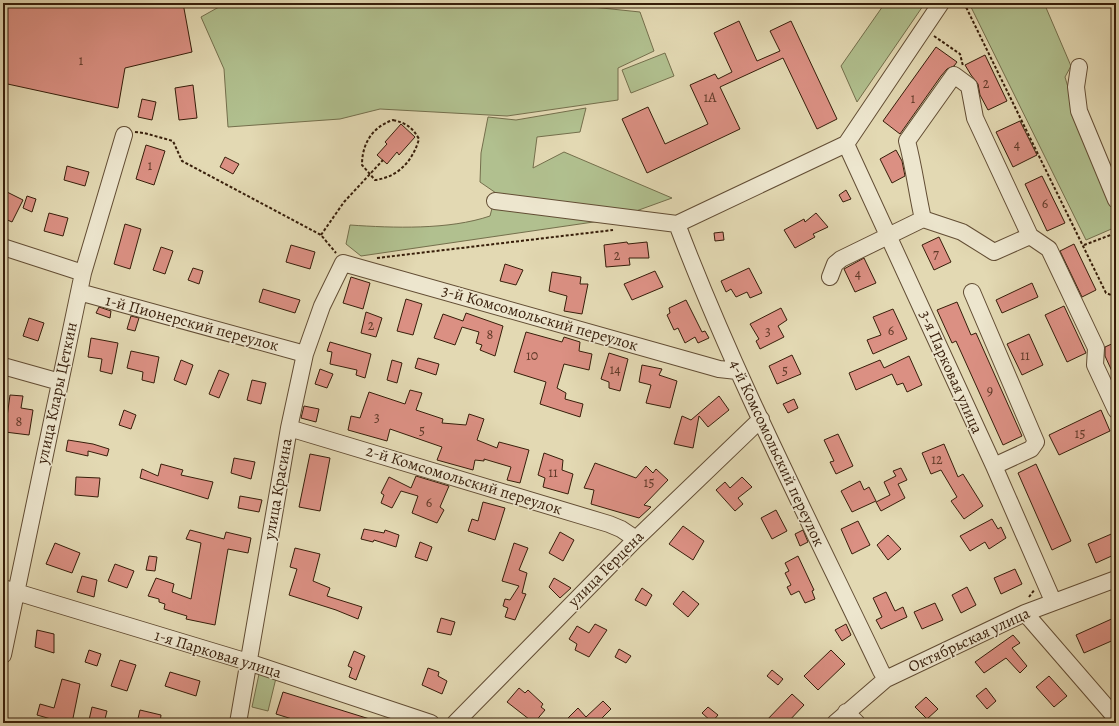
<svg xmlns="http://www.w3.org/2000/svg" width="1119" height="726" font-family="Alegreya,serif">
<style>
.green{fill:#b1c08f;stroke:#746f4c}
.building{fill:#db9083;stroke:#371e0a}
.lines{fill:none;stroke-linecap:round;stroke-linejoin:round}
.minor-casing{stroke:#624d34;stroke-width:18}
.path{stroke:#371e0a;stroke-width:2;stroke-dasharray:3 2;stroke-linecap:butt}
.minor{stroke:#ede6ce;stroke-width:16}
.labels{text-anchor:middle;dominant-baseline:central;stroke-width:3;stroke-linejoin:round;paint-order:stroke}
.number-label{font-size:14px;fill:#603a28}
.street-label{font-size:16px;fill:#371e0a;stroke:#ede6ce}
</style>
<rect width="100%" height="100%" fill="#e3d9b3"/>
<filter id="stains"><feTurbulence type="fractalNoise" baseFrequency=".005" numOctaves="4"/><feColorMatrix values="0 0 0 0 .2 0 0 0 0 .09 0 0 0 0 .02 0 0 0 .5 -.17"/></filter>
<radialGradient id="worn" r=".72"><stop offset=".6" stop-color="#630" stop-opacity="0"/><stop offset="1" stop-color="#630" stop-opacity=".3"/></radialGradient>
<path class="green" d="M226,3h328l86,9 14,39 -36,17v32l-111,16 -127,-7 -40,10 -112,8 -4,-58 -23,-52z
M885,3h40l-68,99 -16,-36z
M969,3h75l27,63 -6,11 10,34 41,105v11l-30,13z
M665,53l9,23 -43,17 -9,-23z
M586,108l-6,24 -43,5 -4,31 31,-16 108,46 -58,21 -253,37 -15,-12 4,-19c43,3 99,5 140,-9l6,-23 -16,-11 1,-29 7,-36 28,3z
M259,674l17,4 -8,33 -16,-4z"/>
<path class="building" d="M3,3h180l9,49 -67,16 -7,40 -115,-25z
M739,21l18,40 23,-10 -10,-20 21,-10 46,98 -20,10 -34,-71 -63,29 20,42 -93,44 -25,-54 26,-12 17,37 43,-20 -18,-39 25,-11 3,5 14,-7 -18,-39z
M936,47l21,15 -3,4 -7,3 -6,7 -41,58 -17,-13z
M985,55l22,46 -19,9 -8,-15 -2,-11 -7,-9 -6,-10z
M193,85l4,33 -18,2 -4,-32z
M142,99l14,3 -4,18 -14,-3z
M1020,121l17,34 -24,12 -17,-35z
M401,124l14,13 -16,18 -2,-3 -10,12 -10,-9 10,-11 -2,-2z
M146,145l19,6 -11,34 -18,-6z
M896,150l6,11 3,15 -13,7 -12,-24z
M225,157l14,7 -6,10 -13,-7z
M67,166l22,6 -4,14 -21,-6z
M1042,176l23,47 -18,8 -22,-47z
M3,190l20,10 -11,22 -9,-4z
M846,190l5,9 -8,3 -4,-7z
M27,196l9,3 -4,13 -9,-4z
M49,213l19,5 -5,18 -19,-5z
M816,213l12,14 -15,7 2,3 -20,11 -11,-18 20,-11 1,3z
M125,224l16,5 -11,40 -16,-5z
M723,232l1,8 -9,1 -1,-8z
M939,237l12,25 -17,8 -12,-25z
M627,242l1,2 19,-2 2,16h-20l1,7 -24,2 -2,-22z
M1074,244l22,46 -14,7 -22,-46z
M291,245l24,7 -5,17 -24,-7z
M161,247l12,4 -8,23 -12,-4z
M864,258l12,25 -21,9 -11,-23z
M505,264l18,6 -7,15 -16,-4z
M193,268l10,3 -4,13 -11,-4z
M749,268l13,25 -12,5 -3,-6 -11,5 -5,-8 -5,3 -5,-11z
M655,271l8,16 -31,13 -8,-16z
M552,272l29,5 -1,7h8l-6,30 -18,-3 3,-15 -18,-5z
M351,277l19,6 -7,26 -20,-6z
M1032,283l6,14 -36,16 -6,-13z
M263,289l37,11 -5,13 -36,-11z
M406,299l16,5 -9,31 -16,-4z
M686,300l16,32 3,-1 4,7 -11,5 -3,-6 -10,6 -7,-15 -4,2 -7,-15 3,-2 -1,-5z
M957,302l14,33 5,-2 46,103 -19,9 -47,-104 -4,2 -15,-33z
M1064,306l22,47 -19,9 -22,-47z
M99,307l12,4 -1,7 -14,-5z
M781,308l6,12 -9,6 6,11 -24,12 -4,-8 3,-2 -9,-15z
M893,309l14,30 -34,15 -6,-14 14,-5 -8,-18z
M366,312l16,6 -6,19 -15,-4z
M466,313l37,13 -8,30 -15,-6 2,-5 -6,-2 3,-11 -17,-5 -7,18 -21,-7 9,-24 20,7z
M131,316l8,2 -4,13 -8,-2z
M29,318l15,5 -6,18 -15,-5z
M526,332l36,10 2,-5 16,5 -1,9 13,3 -3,16 -25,-6 -7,24 9,5 -1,6 18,5 -3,13 -40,-13 6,-22 -32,-10z
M1029,334l14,31 -21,10 -15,-31z
M91,338l27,5 -6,31 -12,-3 2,-12 -14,-2z
M330,342l41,12 -6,24 -9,-3 1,-5 -27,-6 2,-12 -5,-1z
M1116,342v38l-11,-24v-9z
M131,351l28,6 -5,26 -12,-3 1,-8 -16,-4z
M609,353l19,6 -8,32 -11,-3v-6l-8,-3z
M792,355l9,19 -24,10 -8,-18z
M909,356l13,29 -15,7 -4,-9 -6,2 -5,-11 -36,16 -7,-17 31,-13 4,8z
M418,358l21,6 -3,11 -21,-7z
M181,360l12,5 -7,20 -12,-5z
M392,360l10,3 -5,20 -10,-3z
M642,365l20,4 -3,6 18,6 -7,27 -24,-5 5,-18 -12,-3z
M320,369l13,5 -6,14 -12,-4z
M219,370l10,4 -10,24 -10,-4z
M252,380l14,3 -5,21 -14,-4z
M410,390l12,3 -6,17 27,9 -1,4 24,2 3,-11 15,5 -7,21 20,8 2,-6 30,8 -9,33 -13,-3 4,-13 -27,-8v2l-9,-1 -2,10 -36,-10 5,-13 -52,-18 -3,12 -39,-11 3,-14 9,2 9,-26 36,12z
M10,395l13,1 -2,12 12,2 -4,25 -24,-3z
M719,396l10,14 -21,17 -9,-11 -6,32 -19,-4 8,-28 9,4z
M794,399l4,9 -10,5 -5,-9z
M304,406l15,3 -3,13 -15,-4z
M124,410l12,5 -5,14 -12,-4z
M1101,410l9,21 -51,24 -10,-20z
M838,434l15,32 -17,8 -6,-12 4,-1 -10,-21z
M68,440l25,4 16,5 -2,7 -19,-5v5l-22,-5z
M944,444l14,33 5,-3 20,32 -19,13 -13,-18 6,-4 -16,-27 -10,4 -9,-21z
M544,453l19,7 -1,10 11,4 -5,20 -25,-7 2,-9 -7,-3z
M310,454l20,4 -10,53 -21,-4z
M234,458l21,4 -4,17 -20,-6z
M595,463l41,15 10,-12 7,7 3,-4 12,11 -24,25 7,2 -12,11 -48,-14 3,-14 -10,-2z
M161,464l22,6 -2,5 32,7 -5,17 -68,-21 2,-9 16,7z
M1036,464l35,77 -19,9 -34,-77z
M901,468l6,12 -9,4 7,14 -24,13 -5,-9 14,-7 -6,-13 12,-6 -3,-5z
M416,476l33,10 -9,21 4,3 -7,13 -25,-10 6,-17 -17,-5 -9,17 -11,-5 3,-8 -3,-2 8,-16 22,11z
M76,477l24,1 -2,19 -23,-2z
M742,477l10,10 -14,11 5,6 -8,7 -19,-21 9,-8 5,6z
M860,481l4,9 5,-3 7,14 -24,11 -11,-21z
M240,496l22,4 -3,12 -21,-4z
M483,502l22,6 -10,32 -27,-9 4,-12 6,2z
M776,510l11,21 -15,8 -11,-21z
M992,519l6,10 3,-2 5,11 -17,11 -4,-7 -15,9 -10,-15z
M858,521l12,24 -18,9 -11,-25z
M683,526l21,15 -11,19 -24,-16z
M364,529l20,4 1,-3 14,5 -3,12 -22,-7 -1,2 -12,-3z
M190,530l34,9 2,-7 25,6 -3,15 -20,-4 -13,76 -29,-6 1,-3 -23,-7 1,-5 -6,-2v-3l-11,-3 8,-18 18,6 -2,8 19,7 10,-56 -15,-4z
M803,530l5,12 -8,4 -5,-12z
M560,532l14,8 -11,21 -14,-8z
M1116,532v22l-20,9 -8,-19z
M888,535l13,14 -13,11 -11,-15z
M420,542l12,5 -5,14 -12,-4z
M55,543l25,10 -8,20 -26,-9z
M514,543l14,5 -9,22 8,3 -5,20 4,1 -11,26 -10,-3 3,-9 -5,-2 2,-7 5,1 9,-14 -17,-5z
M295,548l25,6 -7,27 17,7 -3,8 35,11 -4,12 -22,-9 -47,-15 8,-26 -7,-2z
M149,556l8,1 -2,14 -9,-1z
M798,556l16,34 -2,1 3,8 -10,4 -6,-12 -8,4 -4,-8 4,-2 -6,-12 4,-2 -4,-8z
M115,564l19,7 -7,17 -19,-7z
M1015,569l7,15 -21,10 -7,-16z
M82,576l15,4 -3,17 -17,-5z
M554,578l17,10 -11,10 -11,-11z
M967,587l9,18 -15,8 -9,-18z
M642,588l10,7 -6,11 -11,-6z
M683,591l16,13 -11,13 -15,-13z
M886,592l9,19 8,-4 4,10 -26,12 -5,-9 6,-3 -9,-19z
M935,603l8,17 -21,9 -8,-17z
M1116,617v22l-32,14 -8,-18z
M441,618l14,4 -4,13 -14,-3z
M595,624l12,6 -18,27 -14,-7 2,-6 -8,-5 8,-13 12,7z
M846,624l5,11 -9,6 -7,-11z
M37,630l17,4v19l-19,-6z
M1013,635l7,8 -8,5 15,18 -7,7 -14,-15 -22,15 -9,-11z
M619,649l12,7 -5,7 -11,-6z
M89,650l12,4 -4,12 -12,-4z
M831,650l14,14 -27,26 -14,-14z
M354,651l11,5 -9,24 -7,-3 3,-9 -4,-2z
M120,660l16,5 -9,26 -16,-5z
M428,668l11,4 -1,4 9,5 -5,13 -20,-9z
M772,670l11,9 -5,6 -11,-9z
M170,672l30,9 -4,15 -31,-10z
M1049,676l18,20 -13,11 -18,-20z
M62,679l18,5 -8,39h-7l-28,-8 3,-11 14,4z
M519,688l6,5 3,-3 15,14 -2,3 4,3 -11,13 -27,-21z
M986,688l10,13 -9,8 -11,-13z
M283,692l93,29v2h-71l-29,-9z
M792,694l12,11 -17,18h-23z
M926,697l12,12 -11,10 -12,-12z
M603,701l8,8 -14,14h-34l15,-15 8,9z
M92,707l15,4 -3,12 -15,-3z
M708,707l10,8 -6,7 -10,-9z
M140,710l21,5 -1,8h-23z"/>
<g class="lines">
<defs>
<path id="minor" d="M1079,67l-3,20 3,24 37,89
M846,144l148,322 59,135
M846,144l95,-141
M495,201l182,23
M923,219l39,13 32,20 36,-16
M677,224c58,153 134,300 204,447l5,8
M677,224l169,-80
M3,247l80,26
M830,277l5,-13 6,-5 82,-40c-6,-26 -9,-52 -16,-78l47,-66 15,11 6,32 55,118 19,13 47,99 -1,17 21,45
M79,292l226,62
M972,292l64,150 -5,7 -37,17
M3,366l57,16
M289,428l320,96 12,5 15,10
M3,588l245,74 183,61
M1025,613l91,105
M3,655l80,-382 41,-138
M846,712l11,11
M238,723l51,-295 16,-74 17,-48 21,-43 376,106 18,2
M455,723l181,-184 125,-120
M835,723l51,-44 139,-66 91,-34"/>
</defs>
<use href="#minor" class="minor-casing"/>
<path class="path" d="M964,3l142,290 10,4
M934,36l26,18 3,12
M393,120c13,3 19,7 26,19 -6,21 -20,38 -44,41l-13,-15c0,-21 10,-38 31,-45z
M135,132l9,1 29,8 9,20 139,74 15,18
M321,235l23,-33 39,-42
M1084,245l32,-12
M377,258l236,-28
M1029,597l6,-8"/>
<use href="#minor" class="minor"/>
</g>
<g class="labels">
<g class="number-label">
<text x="81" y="60">1</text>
<text x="986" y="83">2</text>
<text x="710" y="97">1А</text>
<text x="913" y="98">1</text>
<text x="1017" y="144">4</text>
<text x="150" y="165">1</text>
<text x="1045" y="203">6</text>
<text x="936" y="254">7</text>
<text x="617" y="255">2</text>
<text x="858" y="273">4</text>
<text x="371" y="325">2</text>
<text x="891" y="330">6</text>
<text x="768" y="331">3</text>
<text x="490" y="334">8</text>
<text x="532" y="355">10</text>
<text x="1025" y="355">11</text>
<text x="615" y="369">14</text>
<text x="785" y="370">5</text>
<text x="990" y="390">9</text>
<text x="377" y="417">3</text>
<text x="19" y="421">8</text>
<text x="422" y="430">5</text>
<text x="1080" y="433">15</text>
<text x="937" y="459">12</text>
<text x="553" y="472">11</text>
<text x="649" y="482">15</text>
<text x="429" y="502">6</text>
</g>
<g class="street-label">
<text transform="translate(540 318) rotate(16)">3-й Комсомольский переулок</text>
<text transform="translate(192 323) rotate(15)">1-й Пионерский переулок</text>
<text transform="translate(951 372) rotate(66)">3-я Парковая улица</text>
<text transform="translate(57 393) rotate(-78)">улица Клары Цеткин</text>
<text transform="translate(777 453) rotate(65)">4-й Комсомольский переулок</text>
<text transform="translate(464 480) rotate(17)">2-й Комсомольский переулок</text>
<text transform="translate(278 489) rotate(-80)">улица Красина</text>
<text transform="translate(606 569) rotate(-45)">улица Герцена</text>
<text transform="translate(969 640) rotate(-25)">Октябрьская улица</text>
<text transform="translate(218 654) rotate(17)">1-я Парковая улица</text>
</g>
</g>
<rect width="1119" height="726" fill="none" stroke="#e3d9b3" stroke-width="16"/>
<rect x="4" y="4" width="1111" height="718" fill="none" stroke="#371e0a" stroke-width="2"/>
<rect x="8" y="8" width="1103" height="710" fill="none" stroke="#371e0a"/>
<rect width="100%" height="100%" filter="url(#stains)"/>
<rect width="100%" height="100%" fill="url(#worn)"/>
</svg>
